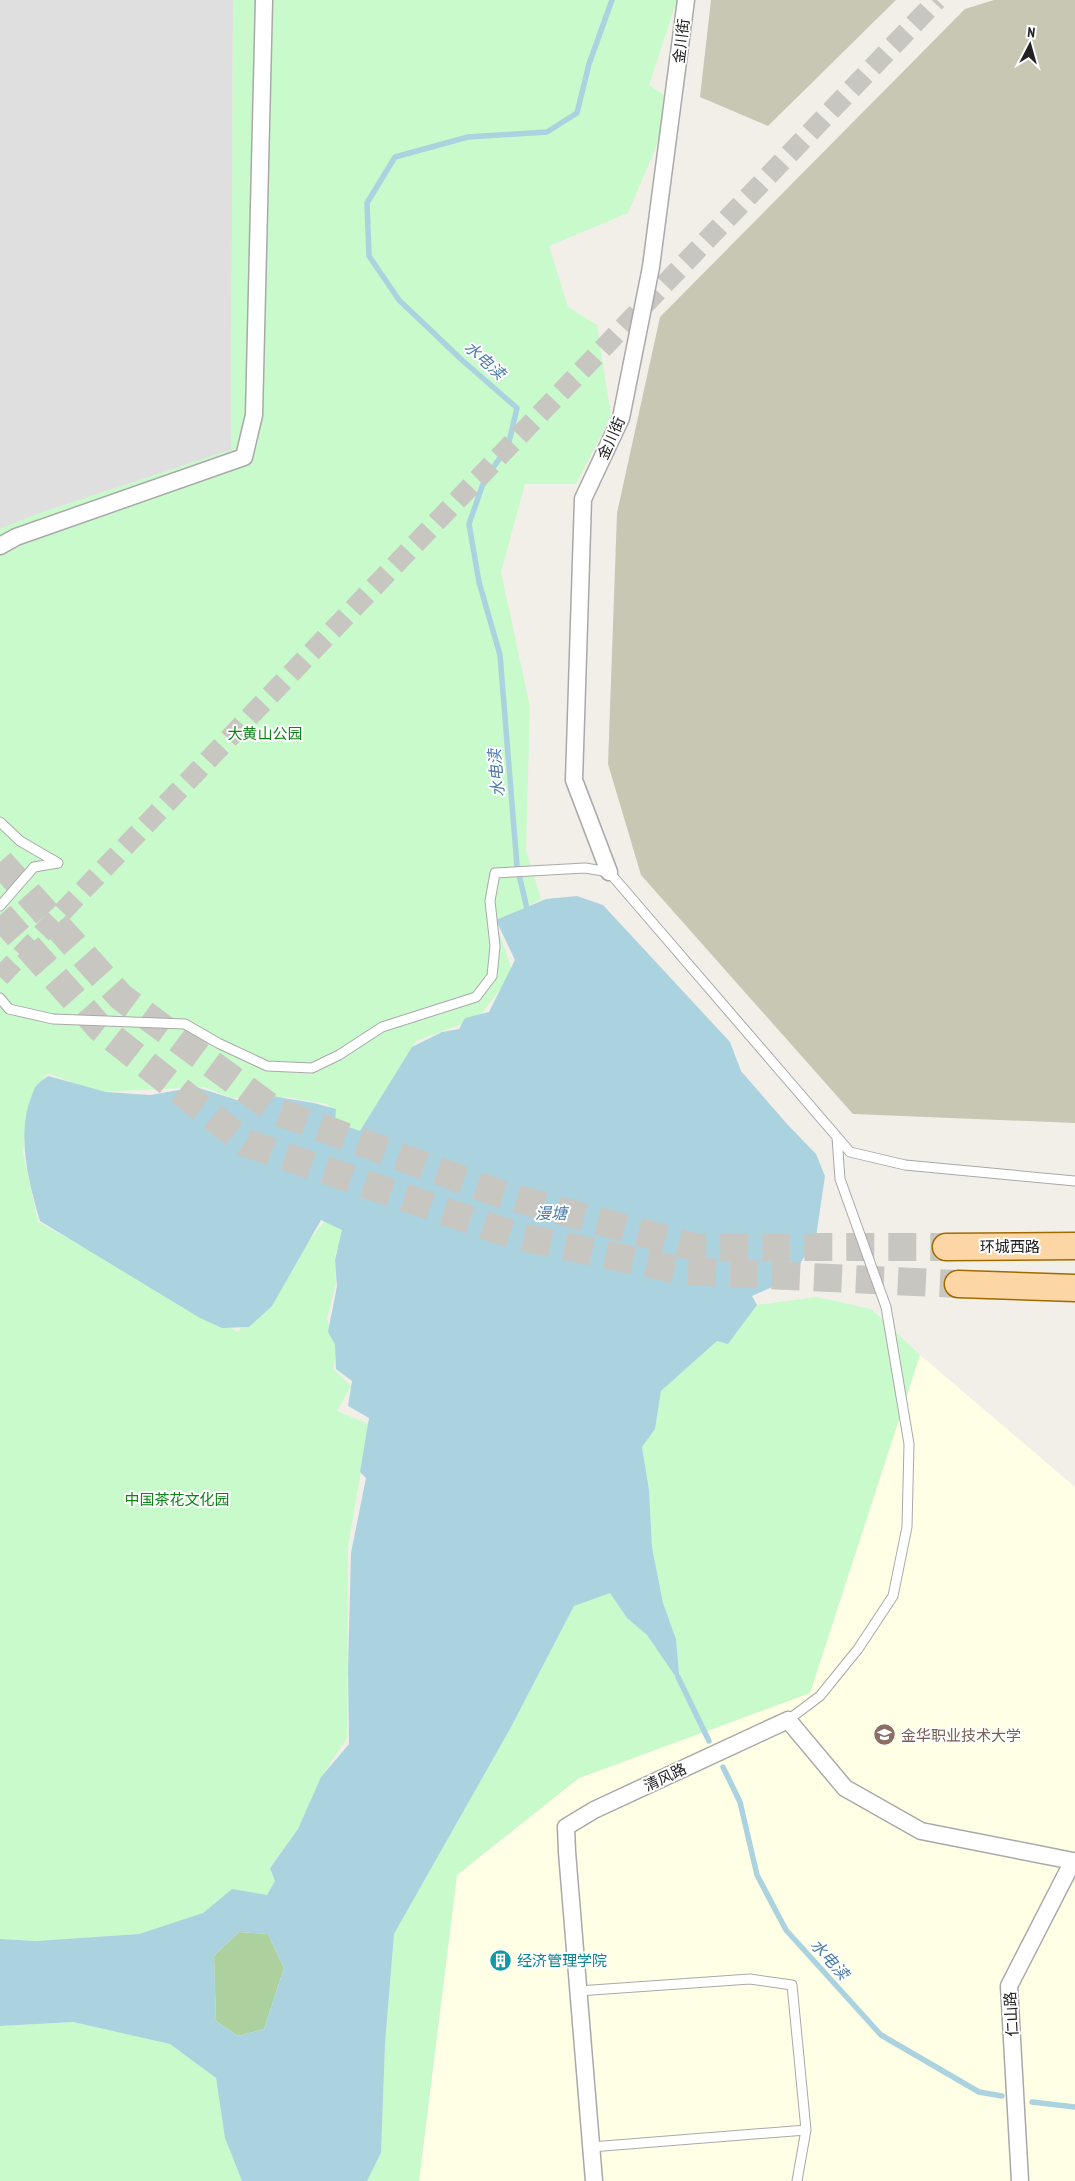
<svg xmlns="http://www.w3.org/2000/svg" width="1075" height="2181" font-family="'PT Sans Narrow','Noto Sans SC',sans-serif">
<style>
.residential{fill:#e0dfdf}
.education{fill:#ffffe5}
.construction{fill:#c7c7b4}
.forest{fill:#add19e}
.park{fill:#c8facc}
.water{fill:#aad3df;fill-rule:evenodd}
.lines{fill:none;stroke-linecap:round;stroke-linejoin:round}
.stream{stroke:#aad3df;stroke-width:5.5}
.tertiary-tunnel{stroke:#c8c6c1;stroke-width:20;stroke-dasharray:20 10;stroke-linecap:butt}
.trunk-tunnel{stroke:#c8c6c1;stroke-width:28;stroke-dasharray:28 14;stroke-linecap:butt}
.service-casing{stroke:#a9a9a9;stroke-width:11}
.minor-casing{stroke:#a9a9a9;stroke-width:19}
.primary-casing{stroke:#a06b00;stroke-width:29}
.service{stroke:#fff;stroke-width:9}
.minor{stroke:#fff;stroke-width:16}
.primary{stroke:#fcd6a4;stroke-width:26}
.labels{text-anchor:middle;dominant-baseline:central;stroke-width:4;stroke-linejoin:round;paint-order:stroke}
.street-label{font-size:15px;fill:#222;stroke:#fff}
.park-label{font-size:15px;fill:#0c8416;stroke:#fff}
.education-label{font-size:15px;fill:#785e54;stroke:#fff;text-anchor:start}
.culture-label{font-size:15px;fill:#0d838f;stroke:#fff;text-anchor:start}
.water-label{font-size:16px;font-style:italic;fill:#4a7aab;stroke:#fff}
</style>
<rect width="100%" height="100%" fill="#f2efe9"/>
<path class="residential" d="M0,0h233l-2,450 -191,63 -40,16z"/>
<path class="education" d="M920,1355l155,132v694h-656l38,-306 122,-97 231,-85z"/>
<path class="construction" d="M711,0h185l-128,126 -68,-29z
M994,0h81v1123l-222,-9 -212,-239 -33,-111 9,-251 43,-196 305,-308z"/>
<path class="forest" d="M239,1932l29,2 16,34 -20,61 -26,7 -22,-15 -2,-65z"/>
<path class="park" d="M233,0h444l-28,85 26,17 -47,111 -79,33 19,61 29,18 14,91 -35,68h-51l-24,88 29,135 -4,143 15,49 -45,24 17,50 -35,45 -62,23 -56,91 -27,-7 -5,-21 -42,-7 -55,1 -26,-11 -107,5 -51,-19 -17,27 -7,53 15,69 200,110 88,-113 19,7 -10,30 1,28 -9,35 11,28 -5,22 18,17 -14,25 32,13 -21,123 -1,191 -26,39 -23,52 -28,38 5,14 -8,14 -35,-6 -29,24 -64,21 -103,7 -36,-2v-1410l40,-16 191,-63z
M817,1297l54,12 49,46 -110,338 -231,85 -122,97 -38,306h-52l14,-28 4,-109 9,-110 116,-205 64,-123 36,-14 17,26 20,17 33,47 -4,-43 -13,-36 -11,-56 -3,-57 -7,-43 13,-18 6,-38 56,-51 11,4 29,-39z
M73,2022l97,22 46,34 9,60 17,43h-242v-155z"/>
<path class="water" d="M577,896l26,9 127,137 11,29 47,54 28,29 9,22 -9,61 -29,49 -10,-1 -25,11 5,9 -29,39 -11,-3 -56,50 -6,38 -13,18 7,43 3,57 11,56 13,36 4,44 -33,-48 -20,-17 -17,-25 -36,13 -64,123 -116,205 -9,110 -4,109 -14,28h-125l-17,-43 -9,-60 -46,-34 -97,-22 -73,4v-87l36,2 103,-7 64,-21 29,-24 35,6 8,-14 -5,-13 28,-39 23,-52 28,-33 -1,-76 3,-115 15,-75 -6,-6 9,-54 -21,-12 4,-25 -16,-12 -1,-25 -7,-12 9,-46 -2,-26 7,-30 -21,-10 -49,86 -23,21 -27,1 -22,-10 -160,-97c-12,-41 -25,-90 -6,-131 2,-6 9,-10 14,-14l58,16 44,3 46,-8 41,13 35,-4 42,7 22,6 -1,13 25,9 52,-84 30,-15 17,-3 6,-11 24,-6 26,-52 -19,-40 50,-21zM239,1932l29,2 16,34 -20,61 -26,7 -22,-15 -2,-65z"/>
<g class="lines">
<path class="stream" d="M528,913l-11,-47 -17,-211 -21,-73 -10,-58 15,-43 24,-35 9,-38 -54,-47 -64,-61 -30,-44 -2,-53 28,-46 73,-20 79,-5 30,-19 12,-49 23,-64
M678,1677l31,64
M723,1767l17,35 17,73 29,55 95,105 98,57 23,4
M1032,2102l43,5"/>
<path class="tertiary-tunnel" d="M0,977l937,-977"/>
<path class="trunk-tunnel" d="M0,862l121,135 153,113 229,85 191,52h252
M0,915l100,113 146,115 271,93 166,35 275,13"/>
<defs>
<path id="service" d="M0,822l20,19 38,22 -24,4 -34,39
M0,998l9,11 44,10 132,5 33,19 49,23 45,2 27,-13 43,-28 94,-30 16,-21 3,-30 -5,-45 5,-28 90,-5 24,4 241,280 55,13 170,16
M788,1720l32,-24 38,-47 35,-53 14,-69 2,-83 -23,-137 -46,-128 -3,-42
M578,1991l172,-12 42,6 14,145 -215,17
M797,2181l9,-51"/>
<path id="minor" d="M0,546l16,-9 228,-80 10,-42 10,-415
M609,872l-35,-92 9,-281 38,-81 30,-151 35,-267
M594,2181l-27,-329 -1,-25 28,-17 194,-90 57,68 76,43 152,30
M1020,2181l-11,-195 64,-125"/>
<path id="primary" d="M946,1247l129,-1
M958,1284l117,4"/>
</defs>
<use href="#service" class="service-casing"/>
<use href="#minor" class="minor-casing"/>
<use href="#primary" class="primary-casing"/>
<use href="#service" class="service"/>
<use href="#minor" class="minor"/>
<use href="#primary" class="primary"/>
</g>
<defs>
<symbol id="university-disc" viewBox="-11 -11 22 22"><circle r="9.5" fill="#8d6e63" stroke="#fff"/><path d="M0-5L7-2L0 1L-7-2ZM-4 1L0 2.5L4 1V4Q0 6-4 4Z" fill="#fff"/></symbol>
<symbol id="building-disc" viewBox="-11 -11 22 22"><circle r="9.5" fill="#0f9aa8" stroke="#fff"/><path d="M-4-6H4V6H1V3H-1V6H-4ZM-2.5-4.3h1.7v1.8h-1.7ZM.8-4.3h1.7v1.8H.8ZM-2.5-1h1.7V.8h-1.7ZM.8-1h1.7V.8H.8Z" fill="#fff"/></symbol>
</defs>
<g fill-rule="evenodd">
<use href="#university-disc" x="872" y="1722" width="25" height="25"/>
<use href="#building-disc" x="488" y="1948" width="25" height="25"/>
</g>
<g class="labels">
<g class="street-label">
<text transform="translate(681 41) rotate(-83)">金川街</text>
<text transform="translate(611 438) rotate(-66)">金川街</text>
<text x="1010" y="1246">环城西路</text>
<text transform="translate(665 1777) rotate(-25)">清风路</text>
<text transform="translate(1011 2014) rotate(-93)">仁山路</text>
</g>
<g class="park-label">
<text x="265" y="733">大黄山公园</text>
<text x="177" y="1499">中国茶花文化园</text>
</g>
<g class="education-label">
<text x="901" y="1735">金华职业技术大学</text>
</g>
<g class="culture-label">
<text x="517" y="1960">经济管理学院</text>
</g>
<g class="water-label">
<text transform="translate(485 360) rotate(42)">水电渎</text>
<text transform="translate(496 773) rotate(-95)">水电渎</text>
<text x="551" y="1213">漫塘</text>
<text transform="translate(830 1959) rotate(48)">水电渎</text>
</g>
</g>
<g transform="translate(1030 45) rotate(6)" stroke="#ffffff" stroke-width="4" paint-order="stroke">
<path d="M0-4L9 19L0 12L-9 19Z" fill="#222222"/>
<text y="-8" font-size="14" font-weight="bold" text-anchor="middle" fill="#222222">N</text>
</g>
</svg>
